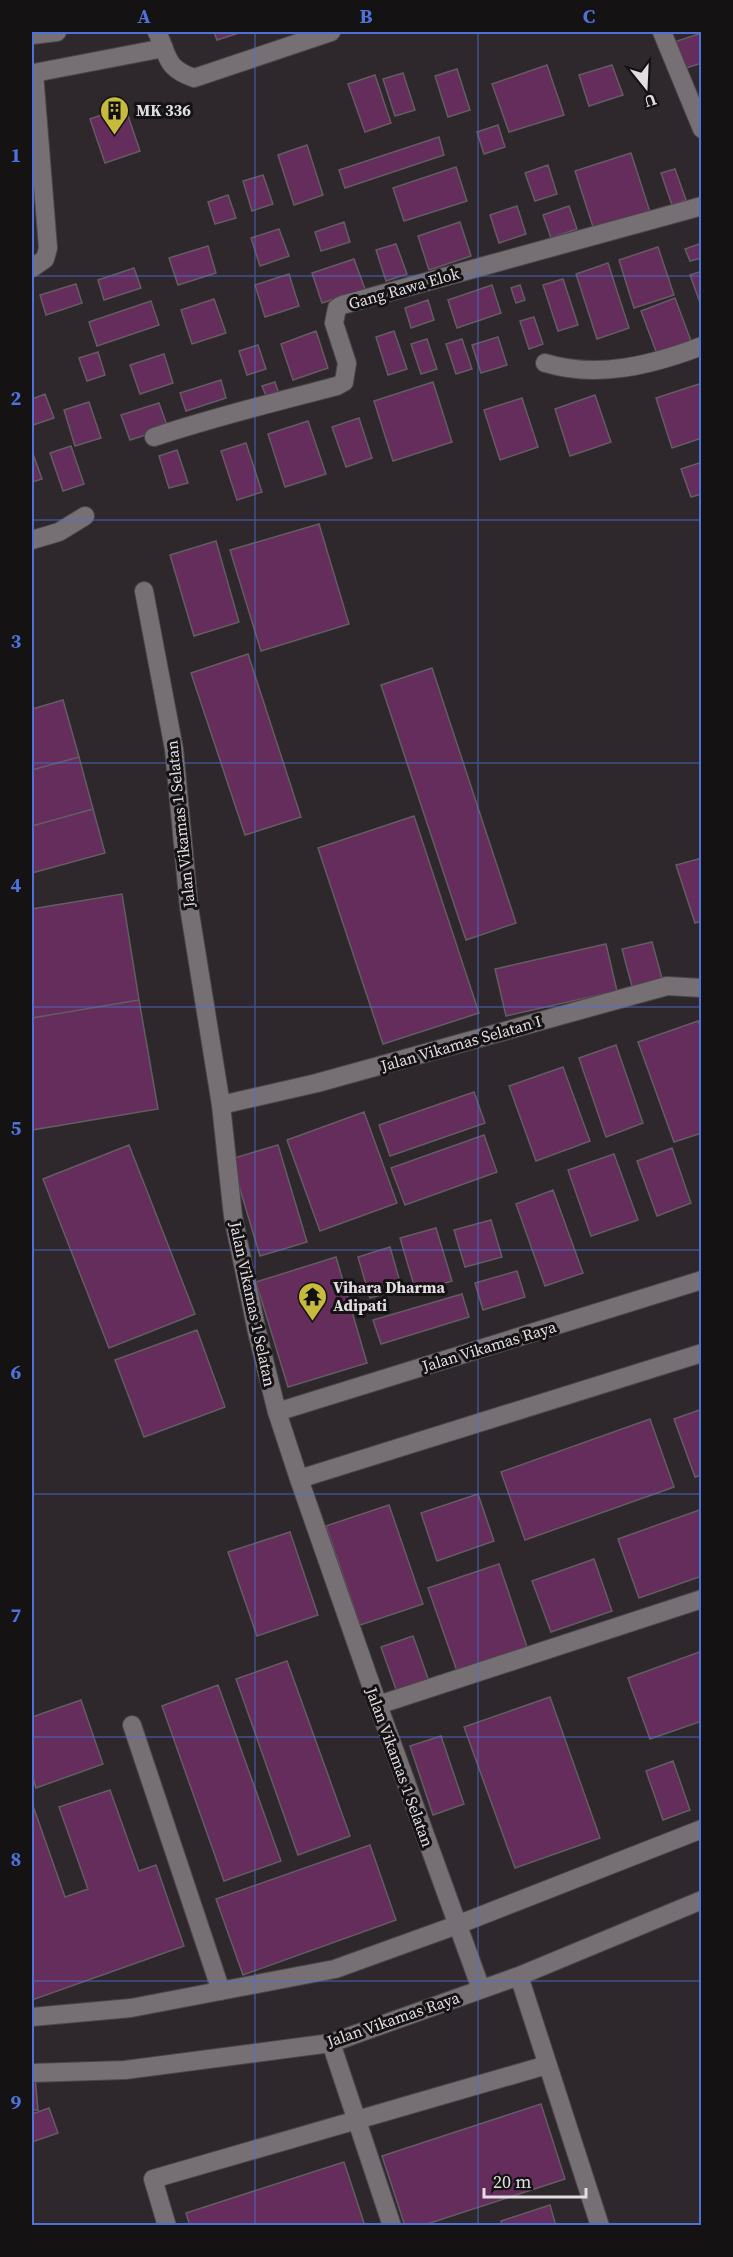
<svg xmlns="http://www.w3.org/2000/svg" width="733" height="2257" font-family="'Source Serif 4',serif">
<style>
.building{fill:#652d5b;stroke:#635c62;stroke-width:1.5}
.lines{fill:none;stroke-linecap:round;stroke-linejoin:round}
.minor-casing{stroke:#4b464a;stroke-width:20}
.minor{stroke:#766f74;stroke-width:18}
.grid{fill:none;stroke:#4e72da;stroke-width:1.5;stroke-opacity:0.55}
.labels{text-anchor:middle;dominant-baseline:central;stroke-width:6;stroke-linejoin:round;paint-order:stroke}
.poi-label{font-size:16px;font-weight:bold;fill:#e2dde1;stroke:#151214;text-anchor:start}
.street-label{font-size:16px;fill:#e2dde1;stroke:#151214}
.neatline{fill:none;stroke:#4e72da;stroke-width:2}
.grid-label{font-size:20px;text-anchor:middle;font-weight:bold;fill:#4e72da}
</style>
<rect width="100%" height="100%" fill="#2e282d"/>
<path class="building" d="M214,32h28l-25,8z
M702,33v30l-22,7 -9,-27z
M547,65l17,50 -55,17 -17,-48z
M612,65l11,30 -34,11 -10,-31z
M457,69l13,41 -22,7 -13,-41z
M403,73l12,37 -20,6 -12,-37z
M375,75l16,48 -26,9 -17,-48z
M125,107l15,44 -35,12 -15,-44z
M498,125l7,22 -21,7 -7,-22z
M439,137l5,18 -99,33 -6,-18z
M307,145l16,50 -29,10 -16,-50z
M631,153l19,59 -56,18 -19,-59z
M548,165l9,29 -22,7 -10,-28z
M456,167l11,34 -63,20 -11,-33z
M675,169l11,31 -14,5 -11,-32z
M263,175l10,29 -21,7 -9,-30z
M228,195l8,23 -21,6 -7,-22z
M517,206l9,28 -27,9 -9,-28z
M569,206l8,23 -26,9 -8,-23z
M344,222l6,20 -29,9 -6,-19z
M460,222l11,34 -42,14 -11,-34z
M279,229l10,27 -29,10 -9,-28z
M702,243v15l-12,3 -5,-12z
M396,244l11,30 -21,7 -10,-31z
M208,246l8,27 -38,12 -9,-27z
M658,247l16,48 -40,13 -15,-48z
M354,259l11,30 -43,14 -10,-30z
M608,263l21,65 -32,11 -21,-65z
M134,268l7,20 -37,12 -6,-20z
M702,271v37l-12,-33z
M289,274l10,32 -34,11 -10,-32z
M563,279l15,46 -20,6 -15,-46z
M76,284l6,19 -36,12 -6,-20z
M492,285l9,28 -44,15 -9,-28z
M520,285l5,15 -9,3 -5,-15z
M675,298l16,43 -34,13 -16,-43z
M214,299l12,34 -34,11 -11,-34z
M428,300l6,20 -23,8 -6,-20z
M151,301l8,24 -62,21 -8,-24z
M534,317l9,27 -14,5 -9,-28z
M316,331l12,37 -35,12 -12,-36z
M394,331l13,38 -19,6 -12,-38z
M498,337l9,28 -26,8 -9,-28z
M427,339l10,30 -16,5 -10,-30z
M462,339l10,30 -16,5 -10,-30z
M258,345l8,24 -19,6 -8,-24z
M98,352l7,23 -18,6 -8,-23z
M164,354l9,29 -33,11 -10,-29z
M221,380l5,18 -40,13 -6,-18z
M275,382l4,12 -12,4 -5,-12z
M433,382l19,60 -59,19 -19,-60z
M702,383v55l-30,10 -16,-50z
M45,394l9,24 -21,7 -1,-26z
M595,395l16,47 -41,14 -15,-47z
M522,398l16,49 -38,13 -16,-50z
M89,402l12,36 -26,8 -11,-36z
M159,403l9,25 -38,12 -9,-25z
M359,418l13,40 -26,9 -14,-40z
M308,421l18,53 -41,13 -17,-53z
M246,443l16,49 -25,8 -16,-49z
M71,446l13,38 -21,7 -13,-38z
M177,450l11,33 -19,5 -10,-32z
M32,451l10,28 -10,3z
M702,462v32l-11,3 -10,-28z
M319,524l30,100 -88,27 -31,-101z
M216,541l23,81 -45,14 -24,-81z
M248,654l53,163 -56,18 -54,-162z
M432,668l84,255 -50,17 -85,-255z
M63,700l16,57 -47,13v-61z
M79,757l14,52 -61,17v-56z
M93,809l12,44 -73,20v-47z
M414,816l65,197 -96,31 -65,-196z
M702,858v63l-7,2 -19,-58z
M122,894l17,106 -107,18v-109z
M652,942l11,40 -30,8 -11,-41z
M606,944l11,47 -111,25 -11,-47z
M139,1000l19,109 -126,21v-112z
M698,1021l4,9v103l-28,9 -36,-100z
M616,1045l27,78 -37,14 -27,-79z
M563,1067l27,74 -54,20 -27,-75z
M474,1092l11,31 -95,33 -11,-31z
M364,1112l33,91 -77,28 -33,-91z
M484,1135l13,37 -92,33 -14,-37z
M129,1145l66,169 -86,34 -66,-169z
M278,1145l29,97 -47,14 -29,-97z
M672,1148l19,55 -34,13 -20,-55z
M614,1154l24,66 -47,16 -23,-66z
M553,1190l30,83 -38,13 -29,-82z
M491,1220l11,37 -37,10 -11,-37z
M436,1228l16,53 -36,11 -16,-54z
M390,1247l12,42 -32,9 -12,-41z
M336,1257l31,106 -79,24 -32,-105z
M517,1271l8,26 -42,13 -8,-27z
M462,1294l7,23 -88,27 -8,-24z
M197,1330l28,77 -81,30 -29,-77z
M702,1409v66l-7,2 -21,-58z
M650,1419l24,68 -149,53 -24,-68z
M478,1494l16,47 -57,20 -16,-48z
M389,1505l34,99 -63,21 -34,-99z
M702,1509v67l-63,22 -21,-59z
M290,1532l28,83 -61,21 -29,-84z
M594,1559l18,52 -61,21 -19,-51z
M499,1564l29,86 -70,24 -30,-86z
M413,1636l17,48 -32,11 -17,-48z
M702,1651v70l-52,18 -22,-61z
M287,1661l63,175 -52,19 -62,-176z
M218,1685l63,176 -57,20 -62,-175z
M550,1697l50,141 -85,30 -51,-141z
M81,1700l22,64 -67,24 -4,-13v-58z
M441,1736l23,68 -31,11 -23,-69z
M673,1761l17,49 -27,10 -17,-49z
M110,1790l29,81 17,-6 28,81 -152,54v-197l33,94 23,-8 -29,-82z
M370,1845l26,75 -153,55 -27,-76z
M32,2077h3l3,33h-6z
M541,2104l24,75 -144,47h-16l-23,-70z
M49,2108l9,25 -26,9v-28z
M344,2162l21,64h-175l-4,-13z
M550,2205l6,21h-54l-1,-5z"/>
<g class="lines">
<defs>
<path id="minor" d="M157,32c12,25 8,36 37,46l137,-46
M662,32l40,97
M32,35l25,-3
M32,268l13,-9 3,-11 -14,-175 130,-25
M545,363c53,16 107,2 157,-17
M154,437c60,-20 121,-35 183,-51l7,-4 3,-19 -13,-40 3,-15 5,-3 360,-99
M32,540l27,-8 26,-16
M144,591l30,158 15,158 32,198 12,111 24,116 20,80 22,67 79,226 103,284
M221,1105l96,-22 350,-97 35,2
M277,1412l425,-132
M299,1479l403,-126
M378,1705l324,-106
M132,1725l89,266
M519,1976l81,250
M32,2017l99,-9 204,-39 122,-44 245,-96
M331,2043l61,183
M32,2073l93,-3 206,-27 188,-67 183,-76
M167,2226l-14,-47 394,-114"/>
</defs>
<use href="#minor" class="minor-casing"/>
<use href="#minor" class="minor"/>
</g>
<path class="grid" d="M255,32v2194M478,32v2194M32,276h670M32,520h670M32,763h670M32,1007h670M32,1250h670M32,1494h670M32,1737h670M32,1981h670"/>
<defs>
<symbol id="building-pin" viewBox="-11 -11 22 30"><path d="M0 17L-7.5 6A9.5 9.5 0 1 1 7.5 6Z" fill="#c6bb3c" stroke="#151214"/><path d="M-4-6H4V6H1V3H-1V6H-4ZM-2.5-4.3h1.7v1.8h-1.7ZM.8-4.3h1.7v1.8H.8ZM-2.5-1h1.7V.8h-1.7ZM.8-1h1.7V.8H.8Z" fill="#111"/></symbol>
<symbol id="temple-pin" viewBox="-11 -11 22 30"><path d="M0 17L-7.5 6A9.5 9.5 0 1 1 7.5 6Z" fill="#c6bb3c" stroke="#151214"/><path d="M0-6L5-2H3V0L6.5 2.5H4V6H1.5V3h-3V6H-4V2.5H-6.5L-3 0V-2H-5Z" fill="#111"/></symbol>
</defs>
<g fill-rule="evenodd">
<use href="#building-pin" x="98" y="94" width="33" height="45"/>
<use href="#temple-pin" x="296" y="1280" width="33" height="45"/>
</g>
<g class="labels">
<g class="poi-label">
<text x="136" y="110">MK 336</text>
<text x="333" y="1287">Vihara Dharma<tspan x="333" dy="18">Adipati</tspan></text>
</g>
<g class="street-label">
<text transform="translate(404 288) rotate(-16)">Gang Rawa Elok</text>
<text transform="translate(180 824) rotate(-96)">Jalan Vikamas 1 Selatan</text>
<text transform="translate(461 1043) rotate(-16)">Jalan Vikamas Selatan I</text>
<text transform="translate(253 1304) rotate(78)">Jalan Vikamas 1 Selatan</text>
<text transform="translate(489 1346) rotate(-17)">Jalan Vikamas Raya</text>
<text transform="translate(400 1767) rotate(70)">Jalan Vikamas 1 Selatan</text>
<text transform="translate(393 2019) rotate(-19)">Jalan Vikamas Raya</text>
</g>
</g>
<rect width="733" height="2257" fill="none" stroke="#151214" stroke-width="66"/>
<g transform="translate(646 87) rotate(162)" stroke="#151214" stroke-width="4.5" paint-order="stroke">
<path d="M0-4.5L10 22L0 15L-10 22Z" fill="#e2dde1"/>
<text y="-9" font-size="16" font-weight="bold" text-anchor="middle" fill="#e2dde1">U</text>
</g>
<path d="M484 2188v9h102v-9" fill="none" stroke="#e2dde1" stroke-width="3"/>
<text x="493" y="2188" font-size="18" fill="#e2dde1" stroke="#151214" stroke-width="4.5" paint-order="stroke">20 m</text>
<rect x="33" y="33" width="667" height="2191" class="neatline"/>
<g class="grid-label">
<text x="144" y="23">A</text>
<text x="366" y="23">B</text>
<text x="589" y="23">C</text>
<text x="16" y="162">1</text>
<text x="16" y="405">2</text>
<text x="16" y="648">3</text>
<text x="16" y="892">4</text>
<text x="16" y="1135">5</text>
<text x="16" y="1379">6</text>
<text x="16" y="1622">7</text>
<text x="16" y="1866">8</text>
<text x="16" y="2109">9</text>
</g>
</svg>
